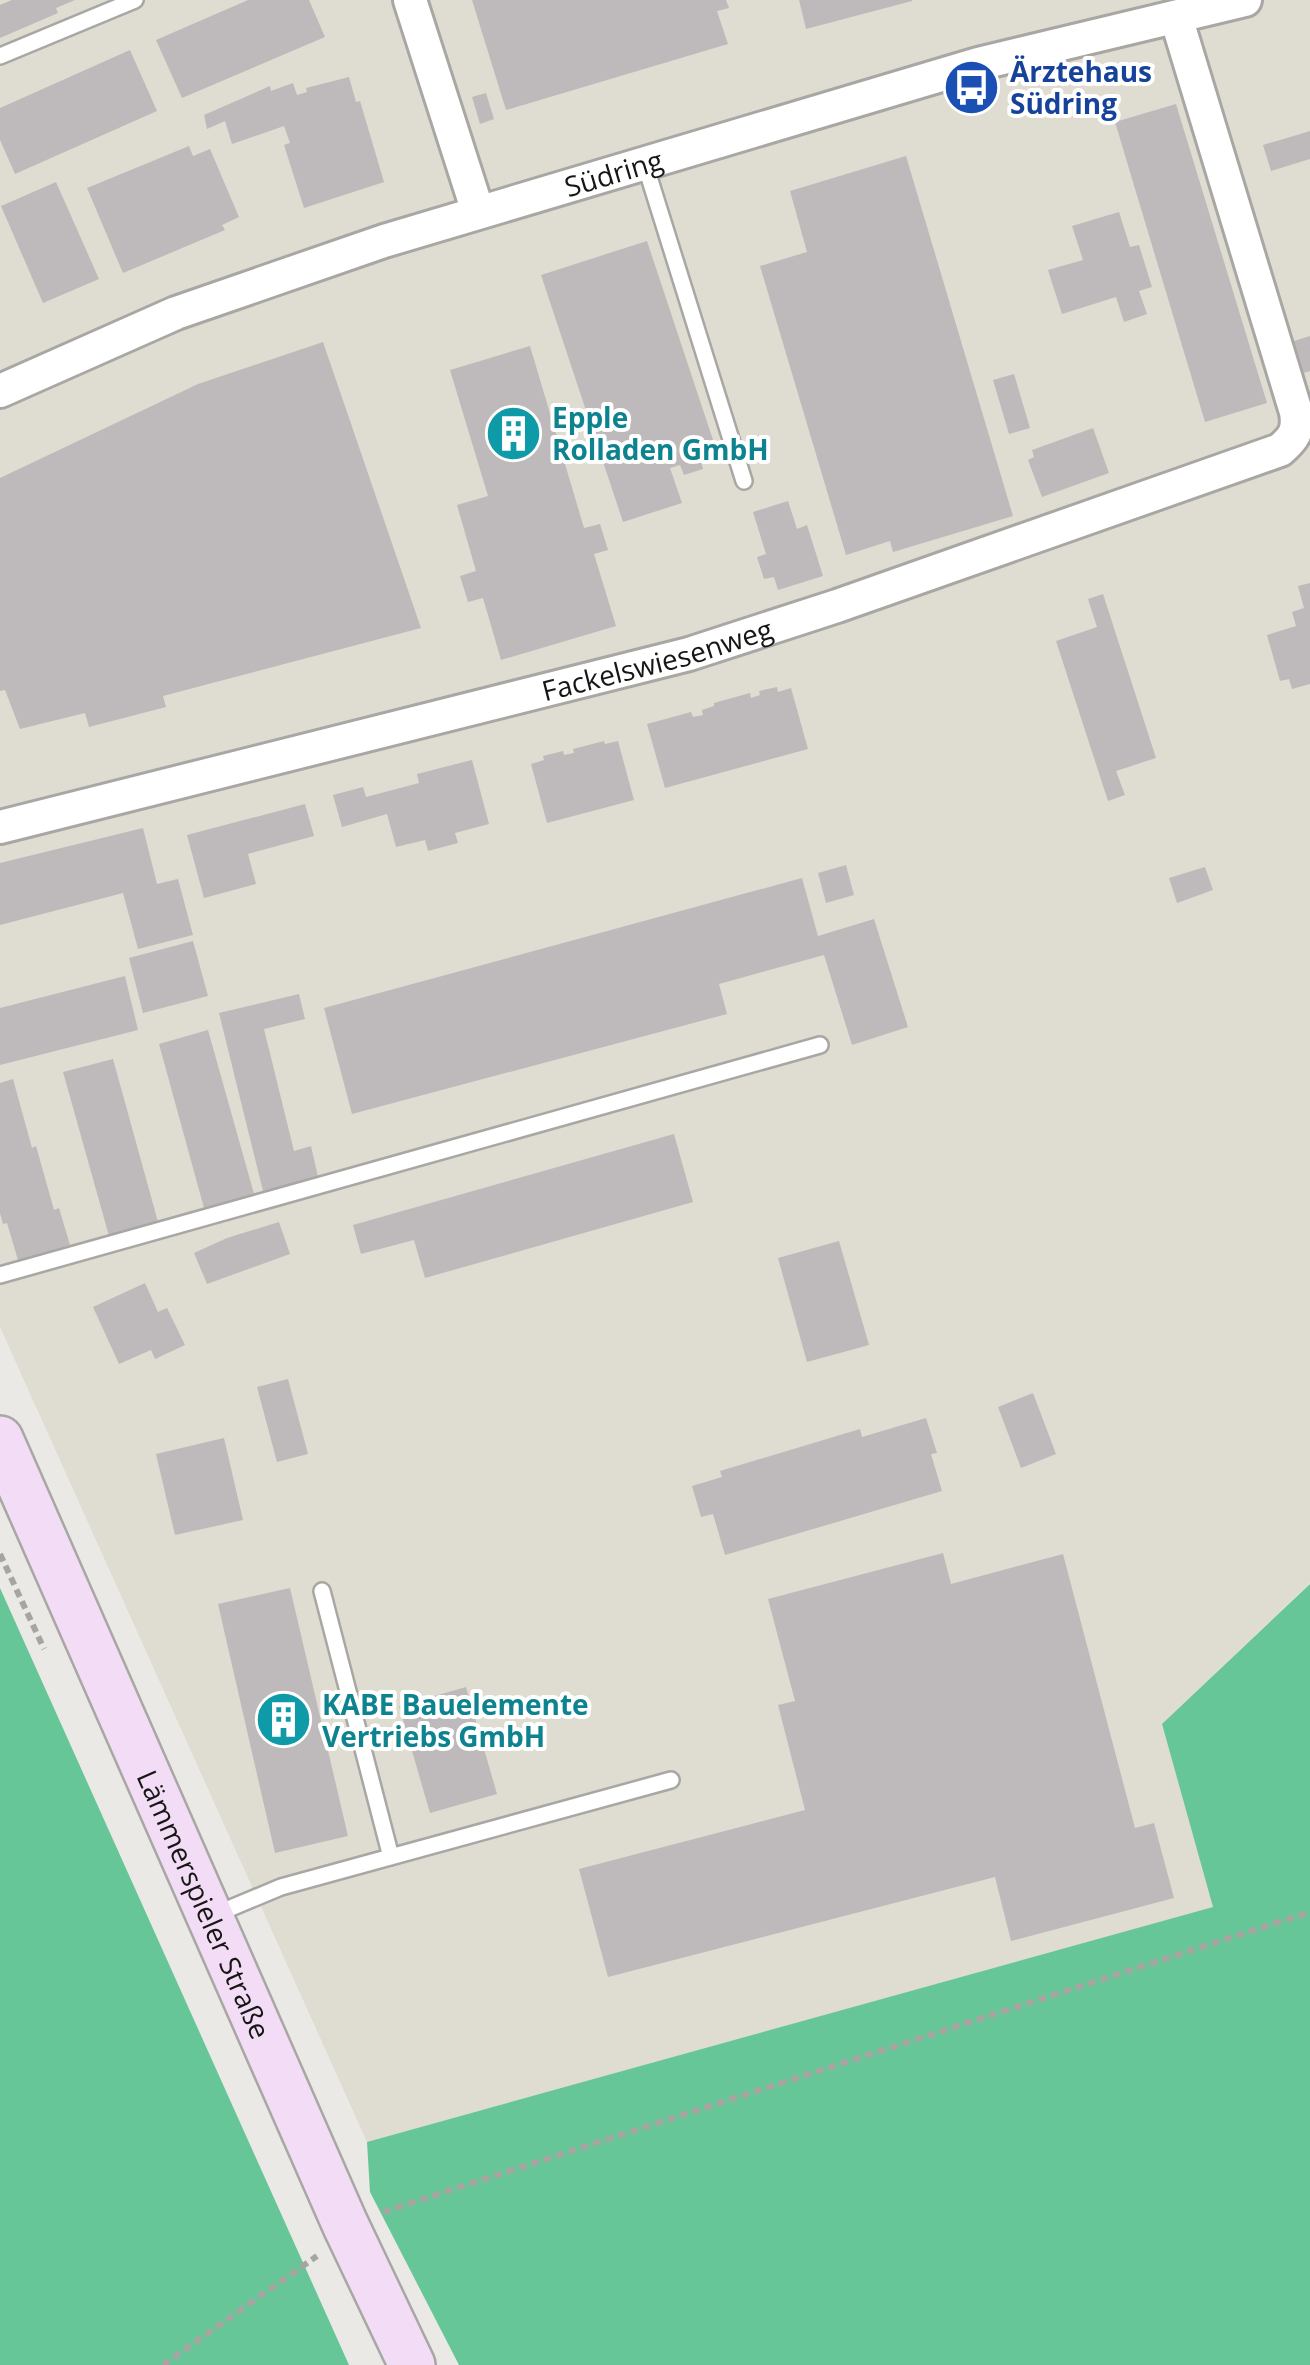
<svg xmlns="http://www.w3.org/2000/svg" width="1310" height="2365" font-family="'Open Sans',sans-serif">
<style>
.built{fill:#dfdcd1}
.forest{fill:#67c697}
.building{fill:#bebabb}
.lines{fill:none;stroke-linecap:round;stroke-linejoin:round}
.lane-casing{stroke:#a8a7a4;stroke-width:20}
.street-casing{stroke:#a8a7a4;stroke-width:38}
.secondary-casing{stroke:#a8a7a4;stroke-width:50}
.path{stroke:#a6a5a2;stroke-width:6;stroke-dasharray:8 5;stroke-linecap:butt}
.lane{stroke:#fff;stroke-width:15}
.street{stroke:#fff;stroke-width:32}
.secondary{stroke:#f3dcf5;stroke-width:45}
.labels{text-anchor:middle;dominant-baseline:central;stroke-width:8;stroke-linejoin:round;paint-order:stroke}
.transit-label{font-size:28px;font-weight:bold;fill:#164399;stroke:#fff;text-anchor:start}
.street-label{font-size:28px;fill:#161614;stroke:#fff}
.culture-label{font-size:28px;font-weight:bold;fill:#0d838f;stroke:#fff;text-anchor:start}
</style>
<rect width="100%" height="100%" fill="#eae9e5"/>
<path class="built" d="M0,0h1310v1583l-148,141 52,183 -847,235 -367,-815z"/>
<path class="forest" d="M1310,1584v781h-851l-89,-173 -3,-50 846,-235 -51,-183z
M0,1588l349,777h-349z"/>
<path class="building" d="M12,0h63l-19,8 2,5 -58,25v-33z
M248,0h61l16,37 -143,61 -26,-58z
M472,0h254l3,8 -12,3 11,33 -222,66z
M799,0h113v1l-106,28z
M130,50l27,61 -142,63 -15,-34v-32z
M349,77l7,25 4,-1 24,81 -80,26 -20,-63 6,-2 -6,-17 -52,18 -7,-23 -18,8 -3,-14 66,-29 1,5 22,-8 4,12 10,-3 -1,-4z
M486,93l8,26 -14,5 -8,-27z
M1176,104l91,299 -62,19 -90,-300z
M1310,131v28l-39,12 -8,-26z
M189,146l4,10 17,-7 29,68 -17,8 3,5 -102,43 -36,-85z
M906,156l107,360 -120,36 -3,-11 -44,14 -86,-289 47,-14 -17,-61z
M56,182l43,97 -56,24 -42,-97z
M1119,212l11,35 9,-2 13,42 -13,4 8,23 -23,8 -8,-25 -54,17 -14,-44 35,-10 -11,-34z
M647,241l70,211 -17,6 3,11 -19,6 -4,-10 -10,3 12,35 -59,19 -82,-247z
M1310,336v35l-6,2 -10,-32z
M323,342l98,286 -258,68 3,11 -77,20 -4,-14 -65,16 -15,-39 -5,1v-213l198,-94z
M530,346l54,182 16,-4 8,26 -14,4 22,72 -115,34 -18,-62 -15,4 -8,-26 16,-5 -19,-66 31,-9 -38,-126z
M1014,374l16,54 -21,6 -16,-54z
M1093,428l16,45 -67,24 -14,-37 6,-3 -2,-7z
M788,501l9,28 10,-4 16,51 -45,14 -4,-13 -10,2 -7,-22 9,-3 -13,-42z
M1310,583v101l-18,5 -3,-10 -9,2 -13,-46 29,-9 -4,-14 12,-4 -6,-22z
M1103,594l53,164 -40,13 9,24 -17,6 -52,-160 41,-14 -9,-28z
M777,687l1,5 13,-4 17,61 -143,39 -18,-64 44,-12 2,5 10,-2 -1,-5 12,-4v-3l36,-10 1,5 9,-3 -1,-4z
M604,741l1,3 13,-3 16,59 -87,23 -16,-59 13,-4 -1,-4 20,-5 1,4 10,-2 -1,-4z
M472,760l17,64 -34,9 3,10 -30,8 -3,-11 -29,7 -9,-33 -45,13 -9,-32 30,-8 3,10 53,-14 -2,-9z
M305,804l9,32 -66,18 8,30 -52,14 -17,-63z
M143,828l14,56 21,-5 15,56 -55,14 -15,-56 -123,32v-62z
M846,865l8,30 -28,8 -8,-30z
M1205,867l8,23 -36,13 -8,-25z
M802,878l16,58 56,-17 34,108 -56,18 -28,-90 -105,29 8,30 -375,100 -28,-106z
M193,941l15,55 -65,17 -14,-55z
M125,976l13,54 -138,35v-57z
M299,994l6,25 -41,10 30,122 17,-5 7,31 -55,14 -44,-178z
M208,1030l46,164 -50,14 -45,-164z
M113,1059l45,163 -49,14 -46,-164z
M13,1079l19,69 4,-2 18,64 5,-2 11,37 -52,15 -11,-37 -4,1 -3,-11v-130z
M674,1134l19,68 -268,76 -11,-38 -53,14 -8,-29z
M279,1222l11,32 -83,30 -13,-31 33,-15z
M839,1241l30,104 -62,17 -29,-104z
M145,1283l13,29 9,-4 18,37 -30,14 -4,-9 -32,14 -26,-57z
M288,1379l20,75 -31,8 -20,-75z
M1033,1393l23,61 -35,14 -23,-61z
M926,1418l11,35 -6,1 11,37 -217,64 -12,-41 -12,3 -9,-31 30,-9 -2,-6 140,-42 2,8z
M224,1438l19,82 -68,15 -19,-81z
M943,1553l8,31 112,-30 72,274 19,-5 20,75 -163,43 -16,-64 -387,100 -29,-108 226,-59 -27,-105 17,-4 -27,-102z
M290,1588l58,248 -73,17 -57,-249z
M466,1687l31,107 -67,19 -31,-107z"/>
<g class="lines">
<defs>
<path id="lane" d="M0,56l135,-56
M644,161l100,320
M0,1275l820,-230
M322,1591l69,266
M214,1915l67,-28 390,-107"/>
<g id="street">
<path d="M410,0l68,212"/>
<path id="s1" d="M0,391l176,-78 208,-72 594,-177 267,-64"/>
<path id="s2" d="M0,827l689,-173 148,-48 443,-156c14,-12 19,-19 16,-38l-120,-395"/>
</g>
<g id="secondary">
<path id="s3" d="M0,1439l345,785 67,141"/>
</g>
</defs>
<use href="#lane" class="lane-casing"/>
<use href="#street" class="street-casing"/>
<use href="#secondary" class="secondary-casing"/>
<path class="path" d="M0,1554l44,95
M383,2212l927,-300
M163,2365l154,-109"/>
<use href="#lane" class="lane"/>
<use href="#street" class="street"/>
<use href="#secondary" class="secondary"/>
</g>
<defs>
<symbol id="bus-disc" viewBox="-11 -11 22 22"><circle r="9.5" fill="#1a4fb4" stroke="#fff"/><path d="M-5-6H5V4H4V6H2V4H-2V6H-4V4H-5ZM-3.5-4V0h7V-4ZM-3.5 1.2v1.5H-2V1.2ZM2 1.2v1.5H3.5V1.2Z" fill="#fff"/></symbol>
<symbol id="building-disc" viewBox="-11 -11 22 22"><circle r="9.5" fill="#0f9aa8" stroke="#fff"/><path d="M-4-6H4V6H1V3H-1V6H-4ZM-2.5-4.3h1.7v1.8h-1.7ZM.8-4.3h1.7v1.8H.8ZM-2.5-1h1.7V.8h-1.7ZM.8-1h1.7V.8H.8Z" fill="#fff"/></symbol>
</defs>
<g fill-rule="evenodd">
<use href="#bus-disc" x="940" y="56" width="63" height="63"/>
<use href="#building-disc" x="482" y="402" width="63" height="63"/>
<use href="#building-disc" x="252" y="1688" width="63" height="63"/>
</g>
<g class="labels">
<g class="transit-label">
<text x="1010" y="71">Ärztehaus<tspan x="1010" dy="32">Südring</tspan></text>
</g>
<g class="street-label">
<text stroke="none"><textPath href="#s1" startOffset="652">Südring</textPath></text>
<text stroke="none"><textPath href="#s2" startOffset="678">Fackelswiesenweg</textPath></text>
<text stroke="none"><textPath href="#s3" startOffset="508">Lämmerspieler Straße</textPath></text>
</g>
<g class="culture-label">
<text x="552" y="417">Epple<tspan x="552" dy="32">Rolladen GmbH</tspan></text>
<text x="322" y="1704">KABE Bauelemente<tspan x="322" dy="32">Vertriebs GmbH</tspan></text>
</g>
</g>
</svg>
